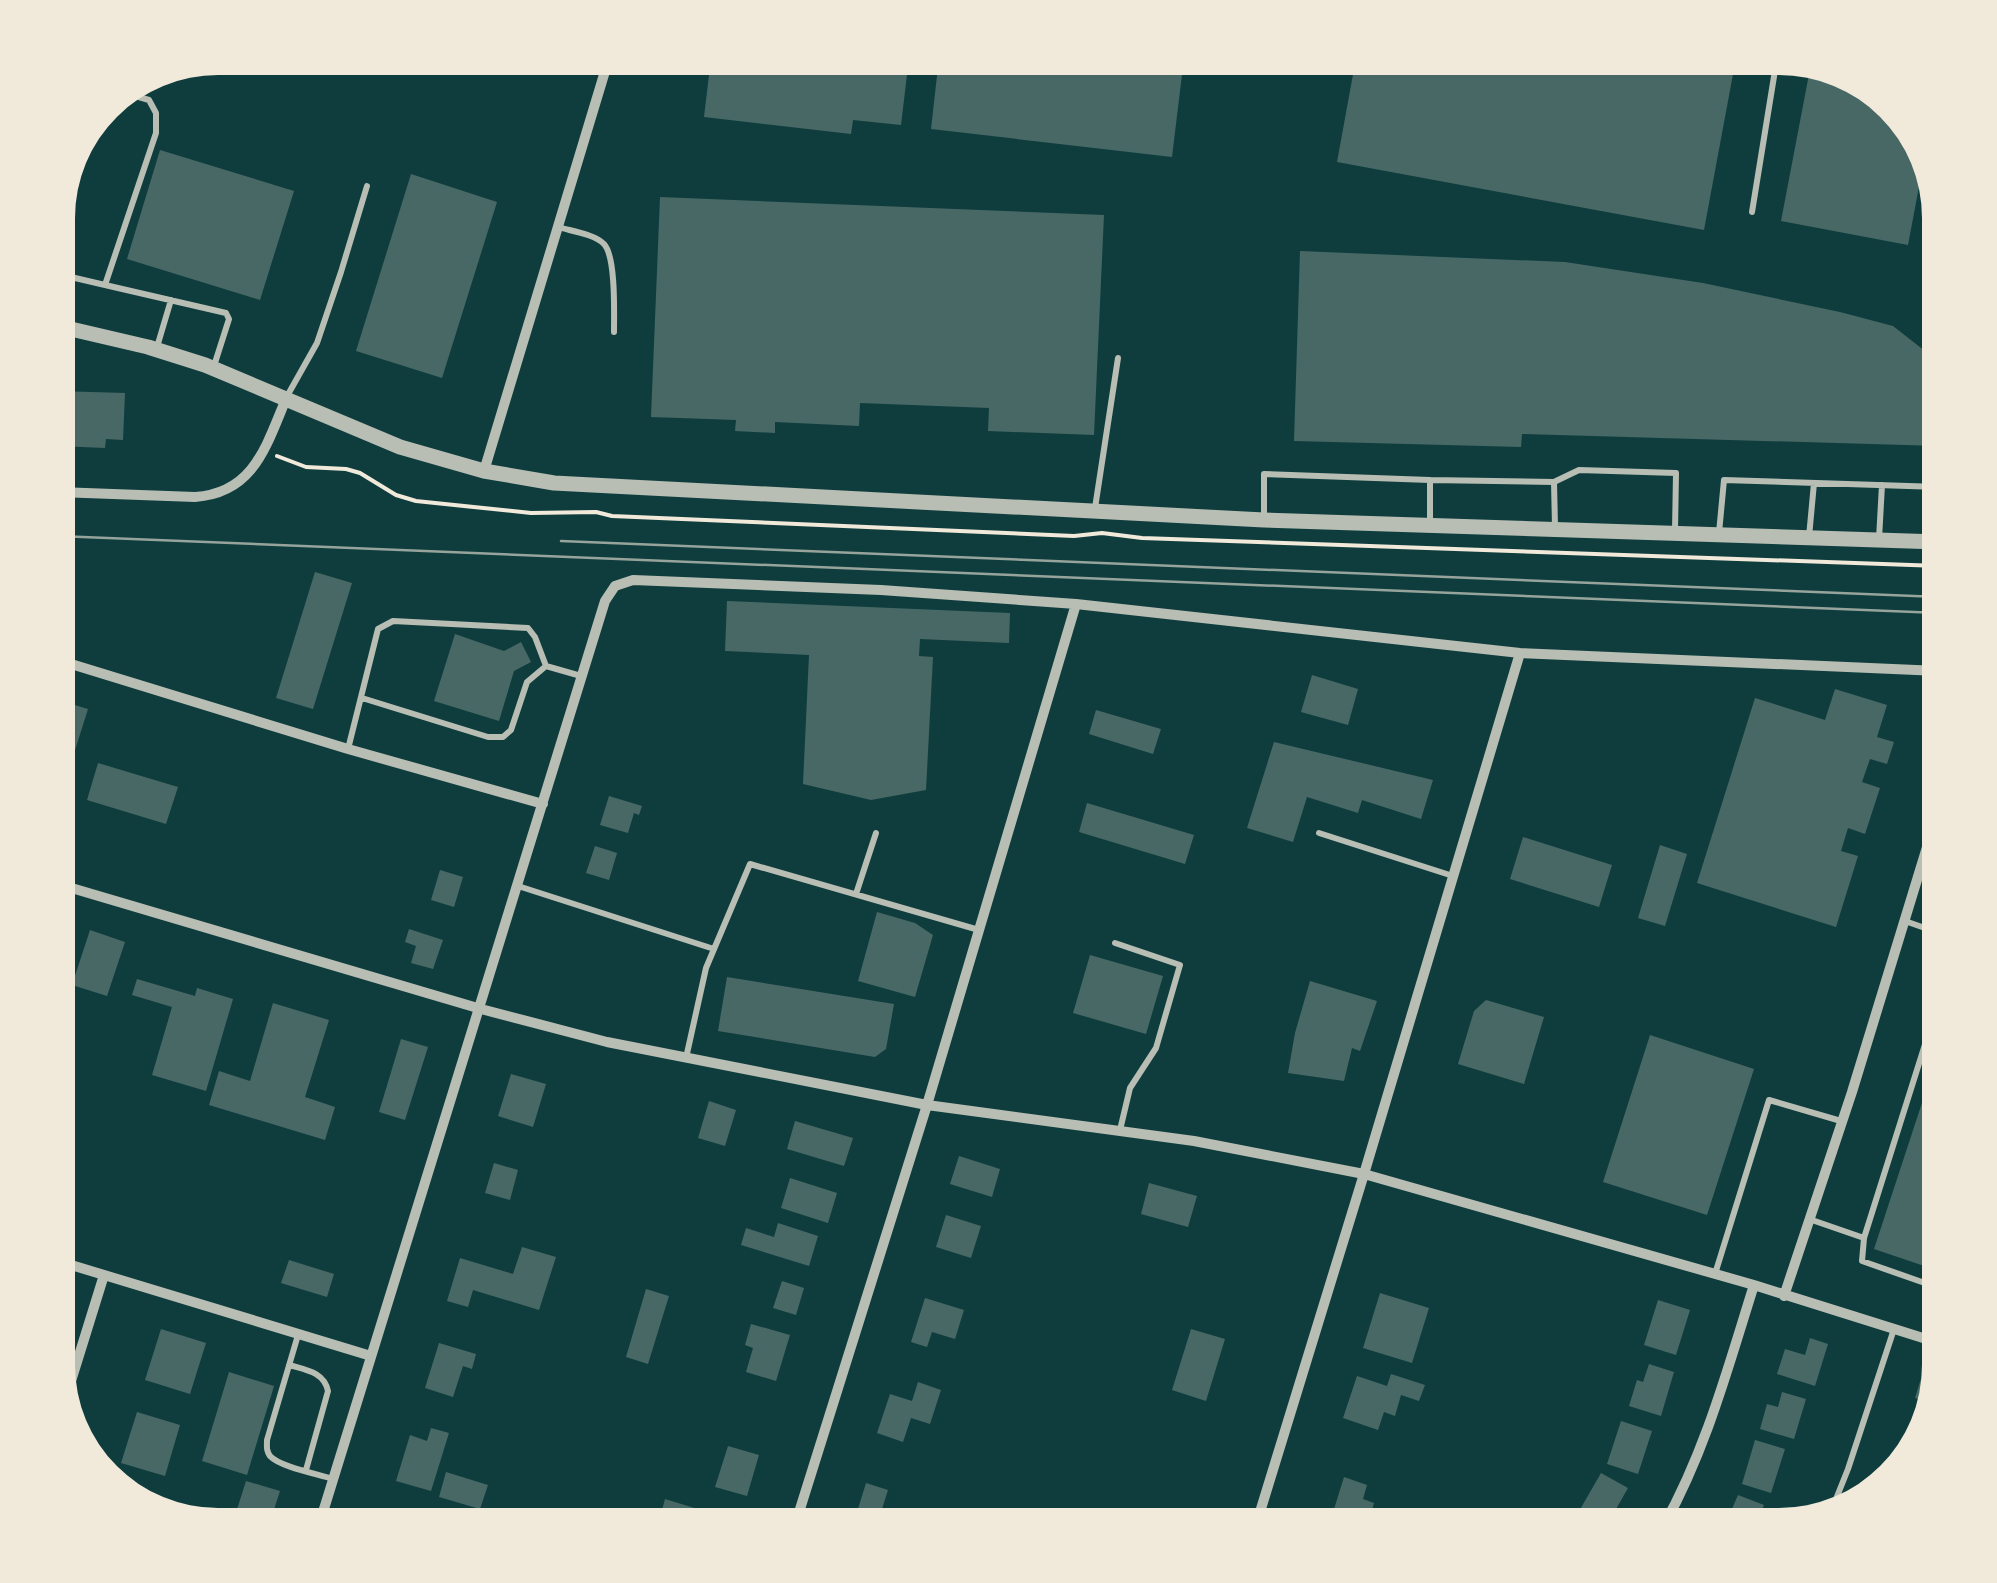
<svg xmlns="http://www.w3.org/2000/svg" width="1997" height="1583" font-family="'Crimson Pro',serif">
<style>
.building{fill:#486865}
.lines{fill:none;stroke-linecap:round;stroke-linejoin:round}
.path{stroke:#f1e9da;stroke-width:4}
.service{stroke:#b8beb3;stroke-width:6}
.minor{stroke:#b8beb3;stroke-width:10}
.tertiary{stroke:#b8beb3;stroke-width:15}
.tram{stroke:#97a49c;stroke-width:2.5}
</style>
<rect width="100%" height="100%" fill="#0f3d3e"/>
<path class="building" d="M711,58h198l-8,67 -48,-5 -2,14 -147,-17z
M939,58h245l-12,99 -241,-28z
M1356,58h380l-32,172 -367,-68z
M1810,69l74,28 39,51 2,7 -17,90 -127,-24z
M160,150l134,41 -34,109 -133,-41z
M411,174l86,28 -55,176 -86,-27z
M660,197l444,18 -10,220 -106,-4 1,-23 -129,-5 -1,23 -84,-4v11l-40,-2 1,-11 -85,-3z
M1300,251l265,11 138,21 137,29 53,14 46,36v84l-417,-12 -1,13 -227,-6z
M58,391l67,2 -2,47 -17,-1 -1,9 -47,-2z
M315,572l37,11 -39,126 -37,-11z
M727,601l283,12 -1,30 -89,-4 -1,17 14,1 -7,133 -55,10 -68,-16 6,-129 -84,-4z
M455,634l49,17 17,-9 10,20 -17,9 -15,50 -65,-20z
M1312,675l46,14 -10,36 -47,-13z
M1835,689l52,16 -10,32 17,5 -7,22 -17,-5 -8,23 18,6 -15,46 -17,-6 -7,23 17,5 -22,71 -139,-44 58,-185 70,22z
M58,700l30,9 -29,92 -1,-1z
M1096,710l65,19 -8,25 -64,-20z
M1274,742l159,38 -12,39 -59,-19 -4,13 -51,-16 -14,45 -46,-14z
M98,763l80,24 -12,37 -79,-24z
M609,796l33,10 -3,9 -5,-2 -6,20 -28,-8z
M1087,803l107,32 -9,29 -106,-32z
M1523,837l89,28 -13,42 -89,-28z
M1660,845l27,9 -22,72 -27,-8z
M595,846l22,7 -8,27 -23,-7z
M440,870l23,7 -9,30 -23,-7z
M877,912l38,11 18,12 -18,62 -57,-16z
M58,929l11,3 -7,24 -4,-2z
M409,929l34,11 -10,29 -22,-6 5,-17 -11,-4z
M90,930l35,12 -18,54 -35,-11z
M1090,955l73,21 -17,58 -73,-21z
M727,977l167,27 -8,45 -11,8 -157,-26z
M137,979l58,17 2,-8 36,11 -27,92 -54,-16 20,-68 -40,-12z
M1310,981l67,20 -17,50 -8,-3 -8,33 -56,-8 7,-40z
M1486,1000l58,17 -20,67 -66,-20 16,-53z
M273,1003l56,17 -24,77 30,10 -10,33 -116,-35 10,-34 31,10z
M1650,1035l104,34 -47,146 -104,-33z
M401,1039l27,8 -23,73 -26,-8z
M1939,1051v220l-65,-22z
M511,1074l35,10 -13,43 -35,-11z
M709,1101l27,9 -11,36 -27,-8z
M795,1121l58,17 -9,28 -57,-17z
M959,1156l41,13 -8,28 -42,-13z
M494,1163l24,7 -8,30 -25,-7z
M790,1178l47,15 -9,30 -47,-15z
M1149,1183l48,13 -9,31 -47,-13z
M946,1215l35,11 -10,32 -35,-11z
M778,1223l40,13 -9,30 -68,-21 5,-17 28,9z
M522,1247l34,10 -17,53 -66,-20 -5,17 -21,-6 13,-43 53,16z
M289,1260l45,14 -7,23 -46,-14z
M782,1281l22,7 -8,27 -23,-7z
M646,1289l23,7 -21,68 -22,-7z
M1380,1293l49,15 -17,55 -49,-15z
M925,1298l39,12 -9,29 -23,-7 -5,15 -16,-5z
M1658,1300l32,10 -14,45 -32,-10z
M751,1324l39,11 -14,46 -30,-9 7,-24 -8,-3z
M161,1329l45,14 -16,51 -45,-14z
M1191,1329l34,10 -19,62 -34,-11z
M1810,1338l18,6 -13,42 -38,-12 8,-25 20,6z
M439,1343l37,11 -4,15 -9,-3 -10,31 -28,-9z
M1649,1364l25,8 -13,44 -32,-10 8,-26 6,2z
M229,1372l45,14 -27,89 -45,-14z
M1923,1372l12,4 -9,25 -11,-3z
M1391,1374l34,11 -6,16 -18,-6 -6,21 -11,-4 -6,18 -35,-12 14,-42 30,10z
M918,1382l23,8 -11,34 -19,-6 -8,24 -26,-9 13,-39 22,7z
M1782,1392l24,7 -12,40 -34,-10 7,-25 11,3z
M137,1412l43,13 -15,51 -44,-13z
M1621,1421l31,10 -14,43 -31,-10z
M431,1428l18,5 -18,58 -35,-10 14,-46 17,6z
M1755,1440l30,9 -14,44 -29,-9z
M728,1446l31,9 -12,41 -32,-9z
M446,1472l42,13 -8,24 -41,-12z
M1601,1473l27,15 -21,37h-7l-22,-12z
M1344,1477l23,8 -4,14 11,4 -3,11 -10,-3 -5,14h-15l-11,-3z
M246,1481l34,10 -11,34h-37z
M866,1483l22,7 -11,35h-24z
M1738,1495l26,10 -8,20h-31z
M665,1499l62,19 -3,7h-66z
M388,1512l40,13h-44z"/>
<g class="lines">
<path class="path" d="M277,456l29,11 40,2 14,4 36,22 20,6 115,12 65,-1 16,4 462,20 28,-3 40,5 797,28"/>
<path class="service" d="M630,58l41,9 3,-9
M1752,212l25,-154
M558,227c13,4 36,7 46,17 12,13 10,69 10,88
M58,274l47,11 51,-152v-20l-7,-13 -24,-7
M105,285l121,28 3,6 -16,50
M157,347l14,-47
M286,398l31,-55 24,-71 26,-86
M1430,480l124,2 1,45
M1554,482l25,-12 97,3 -1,58
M1095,508l23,-150
M1264,518v-44l166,6v45
M1719,533l5,-53 215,7
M1809,537l5,-54
M1879,539l3,-54
M362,698l126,39h15l8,-7 16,-48 19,-16 35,10
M348,749l30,-120 15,-8 135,7 7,9 11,29
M1319,833l134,43
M1922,865l17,5
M518,886l196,63
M856,894l20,-61
M1905,921l34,12
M1115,943l65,22 -24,83 -26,40 -10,42
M686,1058l20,-90 44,-104 229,66
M1809,1219l55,19
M1715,1274l54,-174 72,21
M1939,1288l-77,-27 2,-23 75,-238
M298,1335l-31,105c0,7 -1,10 3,16 10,11 48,18 63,23
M289,1365c17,5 35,7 39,26l-22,79
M1830,1514l18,-45 46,-140"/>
<path class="minor" d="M484,471l125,-413
M58,492l137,5c59,-4 71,-51 91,-98
M58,660l290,89 195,55
M58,884l423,125 126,33 320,63 267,36 170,33 390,111 185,58
M58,1261l313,95
M1784,1296l68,-204 87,-284
M67,1394l37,-119
M319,1525l286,-924 10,-15 18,-6 248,10 195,14 444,49 419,18
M795,1525l132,-420 149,-501
M1256,1525l108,-351 156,-521
M1664,1525c42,-75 64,-158 90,-240"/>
<path class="tertiary" d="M58,326l90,21 57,18 195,82 84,24 70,12 710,37 675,22"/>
<path class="tram" d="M58,536l1881,77
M561,541l1378,56"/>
</g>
<path d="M0 0H1997V1583H0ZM218 75H1779A143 143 0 0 1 1922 218V1365A143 143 0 0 1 1779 1508H218A143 143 0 0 1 75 1365V218A143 143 0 0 1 218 75Z" fill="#f1e9da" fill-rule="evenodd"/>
</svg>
